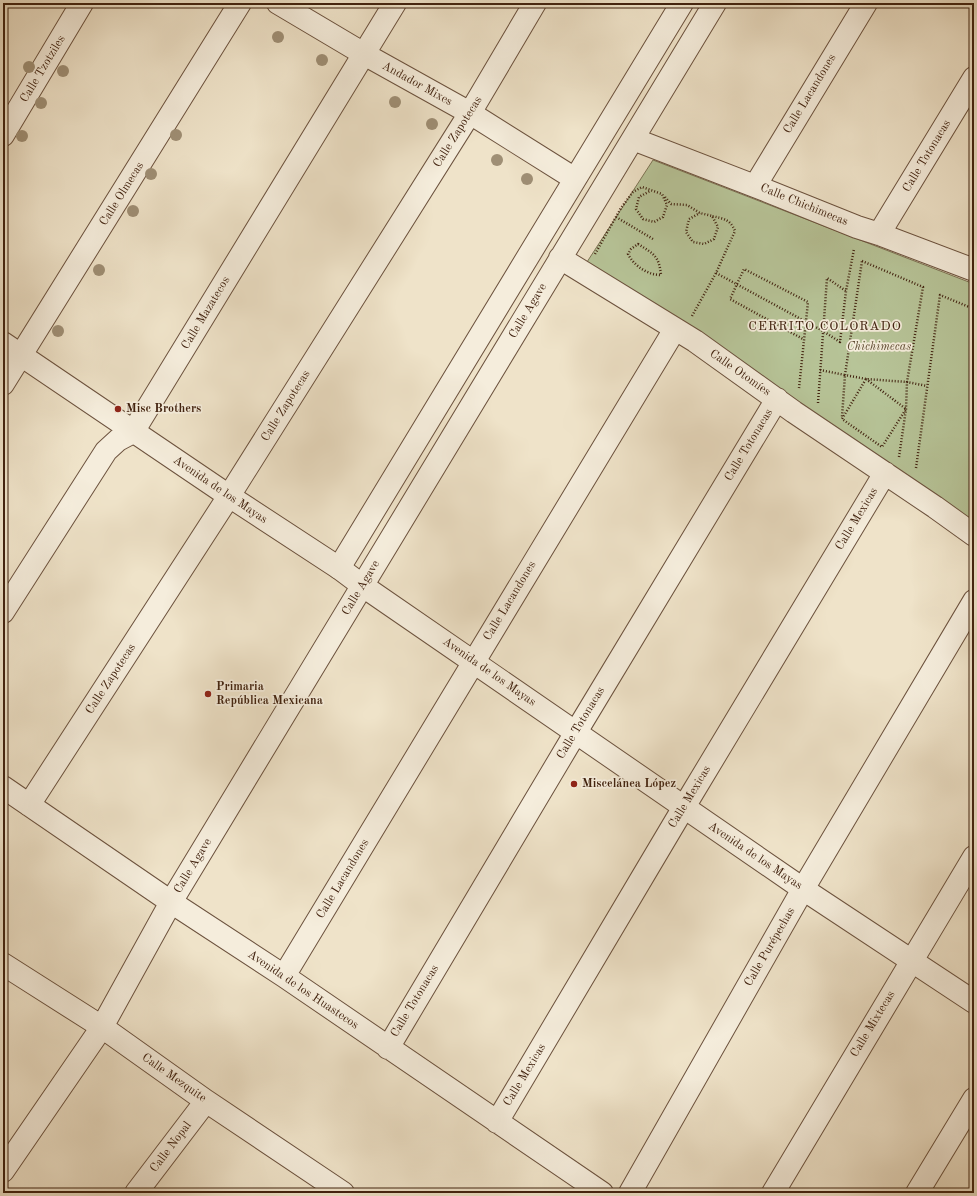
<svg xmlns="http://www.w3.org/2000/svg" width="977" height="1196" font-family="'Old Standard TT',serif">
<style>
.green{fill:#b7c498;stroke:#7c7354}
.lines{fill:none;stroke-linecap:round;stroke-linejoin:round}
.minor-casing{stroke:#6c523e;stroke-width:24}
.tertiary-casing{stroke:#6c523e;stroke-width:24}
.path{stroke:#41220f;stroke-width:2.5;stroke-dasharray:1 2;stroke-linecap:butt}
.minor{stroke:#f5eddc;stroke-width:22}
.tertiary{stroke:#f5eddc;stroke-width:22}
.tree{fill:#9f8f75}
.poi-dot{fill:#8f2418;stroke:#f5eddc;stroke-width:1.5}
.labels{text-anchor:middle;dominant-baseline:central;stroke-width:3.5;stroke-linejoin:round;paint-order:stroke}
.street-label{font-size:12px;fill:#41220f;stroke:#f5eddc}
.park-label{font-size:12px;font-style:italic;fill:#5e4a31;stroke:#f5eddc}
.poi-label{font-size:12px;font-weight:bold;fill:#41220f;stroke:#f5eddc;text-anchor:start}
.neighbourhood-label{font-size:13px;letter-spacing:1px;fill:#41220f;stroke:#f5eddc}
</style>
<rect width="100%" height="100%" fill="#efe3c9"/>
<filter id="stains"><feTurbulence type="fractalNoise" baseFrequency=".005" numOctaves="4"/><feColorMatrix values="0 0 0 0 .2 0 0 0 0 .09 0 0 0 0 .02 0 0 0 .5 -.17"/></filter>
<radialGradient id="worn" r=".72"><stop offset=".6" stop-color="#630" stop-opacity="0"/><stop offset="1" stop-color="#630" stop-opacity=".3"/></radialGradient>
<path class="green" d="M653,160l321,124v242l-387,-264z"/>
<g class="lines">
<defs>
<path id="minor" d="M278,3l86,51 106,59 105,66
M3,135l79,-132
M633,139l132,51 92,37 22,7 95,36
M755,186l111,-183
M879,234l95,-156
M560,258l135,83 99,71 141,95 39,28
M3,384l237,-381
M339,568l343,-565
M3,612l103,-161 12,-11 15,-8 262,-429
M3,787l168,115 113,74 318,217
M29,805l200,-309 241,-383 65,-110
M3,964l99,63 104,74 137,92
M284,976l391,-647
M388,1048l188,-316 201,-333
M497,1122l187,-315 201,-334
M3,1171l99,-144 69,-125 544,-899
M136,1193l70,-92
M630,1193l173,-304 171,-288
M773,1193l201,-336
M917,1193l57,-94"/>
<path id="tertiary" d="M3,343l226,153 110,72 24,18 440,303 171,113"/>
</defs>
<use href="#minor" class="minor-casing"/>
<use href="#tertiary" class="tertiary-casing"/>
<path class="path" d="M665,197l6,7 16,1 13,8 12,3 6,11 -4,12 -10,5 -11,-2 -7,-10 3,-13 11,-6
M616,217l37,22
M638,244c16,10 21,12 23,31 -13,0 -27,-9 -33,-21l3,-5z
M595,254l26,-46 12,-16 9,-5 20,7 5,11 -4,12 -9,5 -11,-3 -7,-10 3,-12 11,-6
M862,261l61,26 -16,95 -41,-3 -21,-4z
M716,273l107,58 17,11 6,-51 8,-42
M692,316l24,-43 19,-42c-5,-12 -11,-12 -23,-15
M820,370l25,5 -3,42
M866,379l40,30 -24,38 -40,-28z
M799,388l9,-86 -64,-33 -14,30 73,40
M818,403l9,-125 19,13
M899,457l7,-48 1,-27 20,4
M916,468l24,-173 34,14"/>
<use href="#minor" class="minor"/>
<use href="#tertiary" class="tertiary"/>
</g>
<g class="tree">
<circle cx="278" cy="37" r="6"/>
<circle cx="322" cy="60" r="6"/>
<circle cx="29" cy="67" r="6"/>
<circle cx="63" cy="71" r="6"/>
<circle cx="395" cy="102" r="6"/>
<circle cx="41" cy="103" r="6"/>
<circle cx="432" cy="124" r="6"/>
<circle cx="176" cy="135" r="6"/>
<circle cx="22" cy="136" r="6"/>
<circle cx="497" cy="160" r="6"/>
<circle cx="151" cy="174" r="6"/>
<circle cx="527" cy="179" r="6"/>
<circle cx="133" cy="211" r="6"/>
<circle cx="99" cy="270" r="6"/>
<circle cx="58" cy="331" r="6"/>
</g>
<g class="poi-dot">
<circle cx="118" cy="409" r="4"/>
<circle cx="208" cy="694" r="4"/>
<circle cx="574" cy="784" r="4"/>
</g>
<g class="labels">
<g class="street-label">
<text transform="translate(43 69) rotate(-59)">Calle Tzotziles</text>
<text transform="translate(417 84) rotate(29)">Andador Mixes</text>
<text transform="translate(810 94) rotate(-59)">Calle Lacandones</text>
<text transform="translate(458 132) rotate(-58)">Calle Zapotecas</text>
<text transform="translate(927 156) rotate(-59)">Calle Totonacas</text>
<text transform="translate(122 194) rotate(-58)">Calle Olmecas</text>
<text transform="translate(804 205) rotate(22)">Calle Chichimecas</text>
<text transform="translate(528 311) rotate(-59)">Calle Agave</text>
<text transform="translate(206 313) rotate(-59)">Calle Mazatecos</text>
<text transform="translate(740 373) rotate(35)">Calle Otomíes</text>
<text transform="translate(286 406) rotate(-58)">Calle Zapotecas</text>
<text transform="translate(749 445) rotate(-59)">Calle Totonacas</text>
<text transform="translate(220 490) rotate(34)">Avenida de los Mayas</text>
<text transform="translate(857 519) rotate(-59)">Calle Mexicas</text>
<text transform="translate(361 588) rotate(-59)">Calle Agave</text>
<text transform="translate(510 601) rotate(-59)">Calle Lacandones</text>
<text transform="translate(489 672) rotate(35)">Avenida de los Mayas</text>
<text transform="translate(111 679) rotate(-57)">Calle Zapotecas</text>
<text transform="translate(581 723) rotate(-59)">Calle Totonacas</text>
<text transform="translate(690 797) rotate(-59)">Calle Mexicas</text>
<text transform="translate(755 856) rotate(34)">Avenida de los Mayas</text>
<text transform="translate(193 866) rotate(-59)">Calle Agave</text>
<text transform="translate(343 879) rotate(-59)">Calle Lacandones</text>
<text transform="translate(770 947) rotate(-60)">Calle Purépechas</text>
<text transform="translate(303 990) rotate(34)">Avenida de los Huastecos</text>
<text transform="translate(415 1001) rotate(-59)">Calle Totonacas</text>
<text transform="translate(873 1024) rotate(-59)">Calle Mixtecas</text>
<text transform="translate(525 1075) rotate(-59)">Calle Mexicas</text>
<text transform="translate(174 1078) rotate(35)">Calle Mezquite</text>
<text transform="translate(171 1147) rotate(-53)">Calle Nopal</text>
</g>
<g class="park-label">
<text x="879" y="347">Chichimecas</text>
</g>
<g class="poi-label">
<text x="126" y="409">Misc Brothers</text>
<text x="216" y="687">Primaria<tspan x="216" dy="14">República Mexicana</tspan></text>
<text x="582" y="784">Miscelánea López</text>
</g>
<g class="neighbourhood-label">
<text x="825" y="326">CERRITO COLORADO</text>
</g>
</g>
<rect width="977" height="1196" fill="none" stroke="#efe3c9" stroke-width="16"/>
<rect x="4" y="4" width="969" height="1188" fill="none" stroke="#41220f" stroke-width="2"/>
<rect x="8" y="8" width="961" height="1180" fill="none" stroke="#41220f"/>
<rect width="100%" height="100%" filter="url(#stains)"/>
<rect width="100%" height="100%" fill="url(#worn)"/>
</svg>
